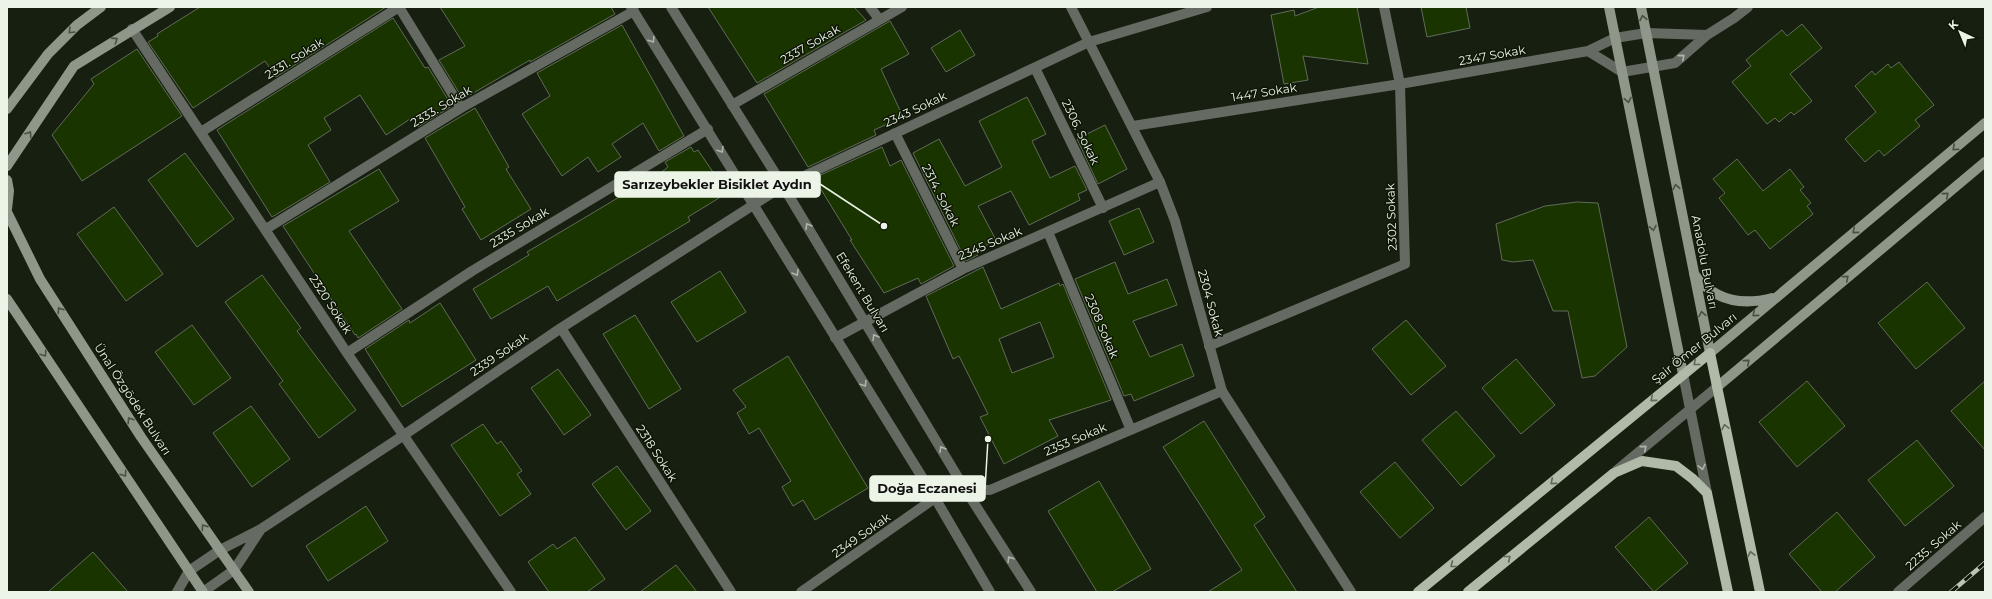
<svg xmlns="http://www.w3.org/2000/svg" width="1992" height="599" font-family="Montserrat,sans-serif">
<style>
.building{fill:#1a3400;stroke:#606b58;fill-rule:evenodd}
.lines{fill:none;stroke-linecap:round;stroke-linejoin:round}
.pedestrian{stroke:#656a62;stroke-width:10}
.minor{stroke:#656a62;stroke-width:10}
.tertiary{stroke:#656a62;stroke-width:10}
.secondary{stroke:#8e9789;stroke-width:10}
.primary{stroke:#afbaa8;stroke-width:10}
.rail-casing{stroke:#bcc4b7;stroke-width:4.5}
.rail{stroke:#0e1707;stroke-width:3;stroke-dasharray:9;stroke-linecap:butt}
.oneway{stroke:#485142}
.oneway2{stroke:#afb5ab}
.oneway3{stroke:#5e6858}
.labels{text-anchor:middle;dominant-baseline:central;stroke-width:3;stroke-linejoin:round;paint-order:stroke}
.street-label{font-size:12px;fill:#ecf3e7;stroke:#0e1707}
.leader{fill:none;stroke:#ecf3e7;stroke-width:1.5}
.callout-dot{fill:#ecf3e7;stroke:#0e1707;stroke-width:1.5}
.callout{fill:#ecf3e7;stroke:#ecf3e7;stroke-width:1.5}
.callout-label{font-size:13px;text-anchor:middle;font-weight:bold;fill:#111}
</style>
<rect width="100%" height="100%" fill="#172010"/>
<path class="building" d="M200,7h186l-110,70 -11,-16 -72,47 -45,-66 10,-6 -1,-2z
M440,7h171l4,7 -85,48v-2l-67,39 -24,-39 26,-14z
M708,7h146l12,13 -109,63z
M1319,7h38l11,57 -65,-8 5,24 -24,4 -13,-69 23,-5 1,6z
M1421,7h45l4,21 -43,9z
M393,18l32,50 3,-1 24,39 -34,21 -5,-10 -27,18 -26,-40 -36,23 7,12 -23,15 22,37 -58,35 -55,-87z
M890,21l19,33 -28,15 22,48 -29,13 2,5 -68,32 -44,-73z
M1802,24l20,24 -32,26 22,27 -18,14 -3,-3 -12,10 -4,-4 -8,6 -35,-42 19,-16 -5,-6 36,-30 5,6z
M622,25l62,111 -25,15 -16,-28 -31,21 9,13 -23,15 -10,-15 -26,19 -40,-62 28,-18 -13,-23z
M960,30l15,25 -29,17 -15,-24z
M137,49l45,67 -100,65 -30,-46 42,-51 -3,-5z
M1899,62l35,43 -19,15 5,6 -36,30 -5,-6 -14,12 -20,-23 31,-27 -21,-26 17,-15 3,4 13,-11 3,4z
M1027,97l19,37 -14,7 18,37 25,-12 12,24 -9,4 2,6 -51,25 -18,-34 -33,15 18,34 -21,11 3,4 -12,6 -53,-108 26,-14 26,47 37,-19 -23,-46z
M475,108l34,59 -3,2 25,40 -50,31 -19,-31 3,-2 -40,-69z
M1105,125l22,44 -29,15 -21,-45z
M691,147l3,5 4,-2 21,31v17l-31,19 2,4 -133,80 -9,-15 -57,33 -18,-30 56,-34 -2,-3 136,-81 5,-4 -3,-5z
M882,147l8,19 11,-6 53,106 -33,18 -3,-6 -34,15 -34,-53h2l-38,-62z
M185,153l49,66 -37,28 -49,-67z
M1737,159l26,32 27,-22 14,18 -4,3 11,13 -4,3 6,8 -43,35 -15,-19 -7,5 -29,-37 6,-5 -12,-14z
M379,169l20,32 -50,30 53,78 -44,29 -2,-4 -1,1 -72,-109z
M1577,202l21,1 29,144 -32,29 -13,2 -14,-67h-15l-20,-51 -20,2 -11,-2 -6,-36 49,-18z
M114,207l49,67 -37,27 -49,-67z
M1139,208l15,34 -30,13 -15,-34z
M1115,262l13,32 39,-15 10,26 -44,16 17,36 32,-13 12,32 -60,25 -3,-7 -7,2 -49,-117z
M983,267l18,42 58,-26 1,3 3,-2 48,116 -62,20 9,16 -54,28 -24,-47 8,-3 -29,-58 -6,3 -27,-63zM1040,322l14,35 -42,16 -13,-34z
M720,271l26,41 -49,30 -26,-40z
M262,275l39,53 -4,3 59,79 -37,28 -40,-54 4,-3 -58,-79z
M1927,282l38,46 -49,41 -38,-46z
M440,303l36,57 -74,47 -37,-58 44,-29 1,3z
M635,315l46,74 -32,20 -46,-75z
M1406,320l40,46 -35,29 -39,-46z
M192,325l39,53 -37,27 -39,-53z
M788,356l80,132 -53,32 -12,-20 -10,6 -11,-19 9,-6 -32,-53 -10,6 -12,-21 9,-6 -13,-17z
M1516,359l39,46 -34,29 -39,-46z
M558,369l33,46 -27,20 -33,-47z
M1807,381l38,45 -48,41 -38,-45z
M1985,381v69l-34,-39z
M251,406l39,53 -38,28 -39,-54z
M1456,411l39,45 -34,30 -39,-46z
M1204,421l61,96 -11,8 43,67h-89l34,-22 -79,-123z
M483,424l14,20 4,-3 21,30 -5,3 14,20 -31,22 -49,-71z
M1917,440l37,46 -49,40 -37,-46z
M1395,462l39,46 -34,30 -40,-46z
M617,466l34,45 -25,19 -34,-46z
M1099,481l52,88 -39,23h-15l-49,-81z
M366,506l22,35 -60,40 -22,-35z
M1837,512l38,45 -40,35h-13l-33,-38z
M1649,517l39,46 -34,29 -39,-45z
M575,537l30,42 -18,13h-38l-21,-30 25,-18 4,5z
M93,552l35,40h-80z
M676,565l21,27h-57z"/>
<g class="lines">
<path class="pedestrian" d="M1089,42l118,-35"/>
<path class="minor" d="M399,7l62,101
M870,7l9,12
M132,29l215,324 164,239
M1588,51l34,21 53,-9 32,-28 27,-17 14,-11
M1035,68l68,140
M732,105l170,-98
M1133,126l267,-42 188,-33 27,-13 31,-5 61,2
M201,132l198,-125
M895,133l68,136
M266,229l195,-121 173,-97
M1048,232l83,198
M561,328l170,264
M835,338l128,-69 197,-87
M1209,346l196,-82 -5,-180 -16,-77
M347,353l125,-82 236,-142
M177,592l12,-21 31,-21 41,-21 143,-94 157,-107 222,-142 306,-144
M203,592l31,-22 27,-41
M801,592l134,-94 30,-9 25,1 232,-99"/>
<path class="tertiary" d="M631,7l304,491 55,94
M671,7l112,179 182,303 66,103
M1071,7l89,175 15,39 47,170 129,201
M1683,374l24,119
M1617,470l100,-83
M1898,592l87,-75"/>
<path class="secondary" d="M1609,7l74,367
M1641,7l69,346 275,-230
M7,109l41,-55 29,-29 24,-18
M7,166l67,-100 96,-59
M7,180l2,11 -2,18
M7,212l33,67 101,158 108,155
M1694,274c20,27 47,32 78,24
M7,299l196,293
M1717,387l268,-225"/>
<path class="primary" d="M1418,592l292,-239 50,239
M1468,592l146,-119 28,-12 34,5 17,13 14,14 21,99"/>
<defs>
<path id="rail" d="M1951,592l34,-29"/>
</defs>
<use href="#rail" class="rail-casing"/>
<use href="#rail" class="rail"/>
</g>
<defs><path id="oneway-chevron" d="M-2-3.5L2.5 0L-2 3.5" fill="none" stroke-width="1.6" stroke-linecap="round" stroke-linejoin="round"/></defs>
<g class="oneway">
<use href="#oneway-chevron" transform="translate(1643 18) rotate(-101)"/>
<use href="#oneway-chevron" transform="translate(71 31) rotate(135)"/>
<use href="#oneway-chevron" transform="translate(115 40) rotate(-33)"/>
<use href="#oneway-chevron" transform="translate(1628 100) rotate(79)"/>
<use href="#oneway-chevron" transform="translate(29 134) rotate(-57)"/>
<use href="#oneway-chevron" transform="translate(1955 148) rotate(140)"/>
<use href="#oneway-chevron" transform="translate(1676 187) rotate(-101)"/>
<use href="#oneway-chevron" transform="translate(1946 195) rotate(-40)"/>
<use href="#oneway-chevron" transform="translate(1653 228) rotate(79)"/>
<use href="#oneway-chevron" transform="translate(1855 231) rotate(140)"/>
<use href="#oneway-chevron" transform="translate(1846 278) rotate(-40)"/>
<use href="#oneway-chevron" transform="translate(60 310) rotate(-123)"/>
<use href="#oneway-chevron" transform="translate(1702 314) rotate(-101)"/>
<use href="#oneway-chevron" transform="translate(1755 314) rotate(140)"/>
<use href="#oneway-chevron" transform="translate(44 354) rotate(56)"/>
<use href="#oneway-chevron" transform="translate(1747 362) rotate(-40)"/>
<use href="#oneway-chevron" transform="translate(130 420) rotate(-123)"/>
<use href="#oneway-chevron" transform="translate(124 474) rotate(56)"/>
<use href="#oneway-chevron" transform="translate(204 527) rotate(-125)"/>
</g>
<g class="oneway2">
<use href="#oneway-chevron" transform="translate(652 40) rotate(58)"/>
<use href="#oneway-chevron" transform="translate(1682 57) rotate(-41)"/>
<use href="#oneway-chevron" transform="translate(721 150) rotate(58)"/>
<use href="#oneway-chevron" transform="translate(808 226) rotate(-121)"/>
<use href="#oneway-chevron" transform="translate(796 273) rotate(59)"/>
<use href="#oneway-chevron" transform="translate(875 337) rotate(-121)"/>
<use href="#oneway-chevron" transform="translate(864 384) rotate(58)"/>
<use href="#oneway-chevron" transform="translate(1644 448) rotate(-40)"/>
<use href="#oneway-chevron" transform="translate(942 449) rotate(-121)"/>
<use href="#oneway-chevron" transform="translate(1702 467) rotate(78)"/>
<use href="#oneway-chevron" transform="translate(1010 559) rotate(-122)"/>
</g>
<g class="oneway3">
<use href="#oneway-chevron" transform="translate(1696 363) rotate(141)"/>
<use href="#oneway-chevron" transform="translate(1653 399) rotate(140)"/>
<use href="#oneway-chevron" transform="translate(1725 427) rotate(-102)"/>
<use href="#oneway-chevron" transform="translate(1553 482) rotate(140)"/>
<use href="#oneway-chevron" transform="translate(1751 554) rotate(-102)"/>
<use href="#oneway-chevron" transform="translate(1508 558) rotate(-39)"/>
<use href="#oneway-chevron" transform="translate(1453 565) rotate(142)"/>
</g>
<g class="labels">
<g class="street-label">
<text transform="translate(810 44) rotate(-30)">2337 Sokak</text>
<text transform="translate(1492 55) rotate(-10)">2347 Sokak</text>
<text transform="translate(294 58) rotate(-32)">2331. Sokak</text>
<text transform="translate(1264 92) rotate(-9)">1447 Sokak</text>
<text transform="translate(441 106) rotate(-31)">2333. Sokak</text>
<text transform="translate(915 109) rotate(-25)">2343 Sokak</text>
<text transform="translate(1081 132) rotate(64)">2306. Sokak</text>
<text transform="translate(941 195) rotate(63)">2314. Sokak</text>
<text transform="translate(1391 217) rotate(-92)">2302 Sokak</text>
<text transform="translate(519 227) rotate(-31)">2335 Sokak</text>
<text transform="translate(990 243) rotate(-23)">2345 Sokak</text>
<text transform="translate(1705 262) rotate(79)">Anadolu Bulvarı</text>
<text transform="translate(863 292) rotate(59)">Efekent Bulvarı</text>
<text transform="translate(1211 303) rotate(75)">2304 Sokak</text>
<text transform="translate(331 304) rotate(57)">2320 Sokak</text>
<text transform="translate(1102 326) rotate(67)">2308 Sokak</text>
<text transform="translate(1694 348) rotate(-39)">Şair Ömer Bulvarı</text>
<text transform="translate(499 354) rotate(-34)">2339 Sokak</text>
<text transform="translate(133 399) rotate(57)">Ünal Özgödek Bulvarı</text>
<text transform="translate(1075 439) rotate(-23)">2353 Sokak</text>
<text transform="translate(657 453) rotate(57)">2318 Sokak</text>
<text transform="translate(861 535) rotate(-35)">2349 Sokak</text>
<text transform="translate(1933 545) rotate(-41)">2235. Sokak</text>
</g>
</g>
<path class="leader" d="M884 226L820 184M988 439L985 489"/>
<g class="callout-dot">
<circle cx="884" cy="226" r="4"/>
<circle cx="988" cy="439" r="4"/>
</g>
<g class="callout">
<rect x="615" y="172" width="205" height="25" rx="4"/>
<rect x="870" y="476" width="115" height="25" rx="4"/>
</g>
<g class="callout-label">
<text x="717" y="189">Sarızeybekler Bisiklet Aydın</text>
<text x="927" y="493">Doğa Eczanesi</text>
</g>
<rect width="1992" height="599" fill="none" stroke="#ecf3e7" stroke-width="16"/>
<g transform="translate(1960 32) rotate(316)" stroke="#0e1707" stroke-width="3" paint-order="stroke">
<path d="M0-3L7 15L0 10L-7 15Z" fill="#ecf3e7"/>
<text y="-6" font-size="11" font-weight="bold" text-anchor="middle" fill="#ecf3e7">K</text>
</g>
</svg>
